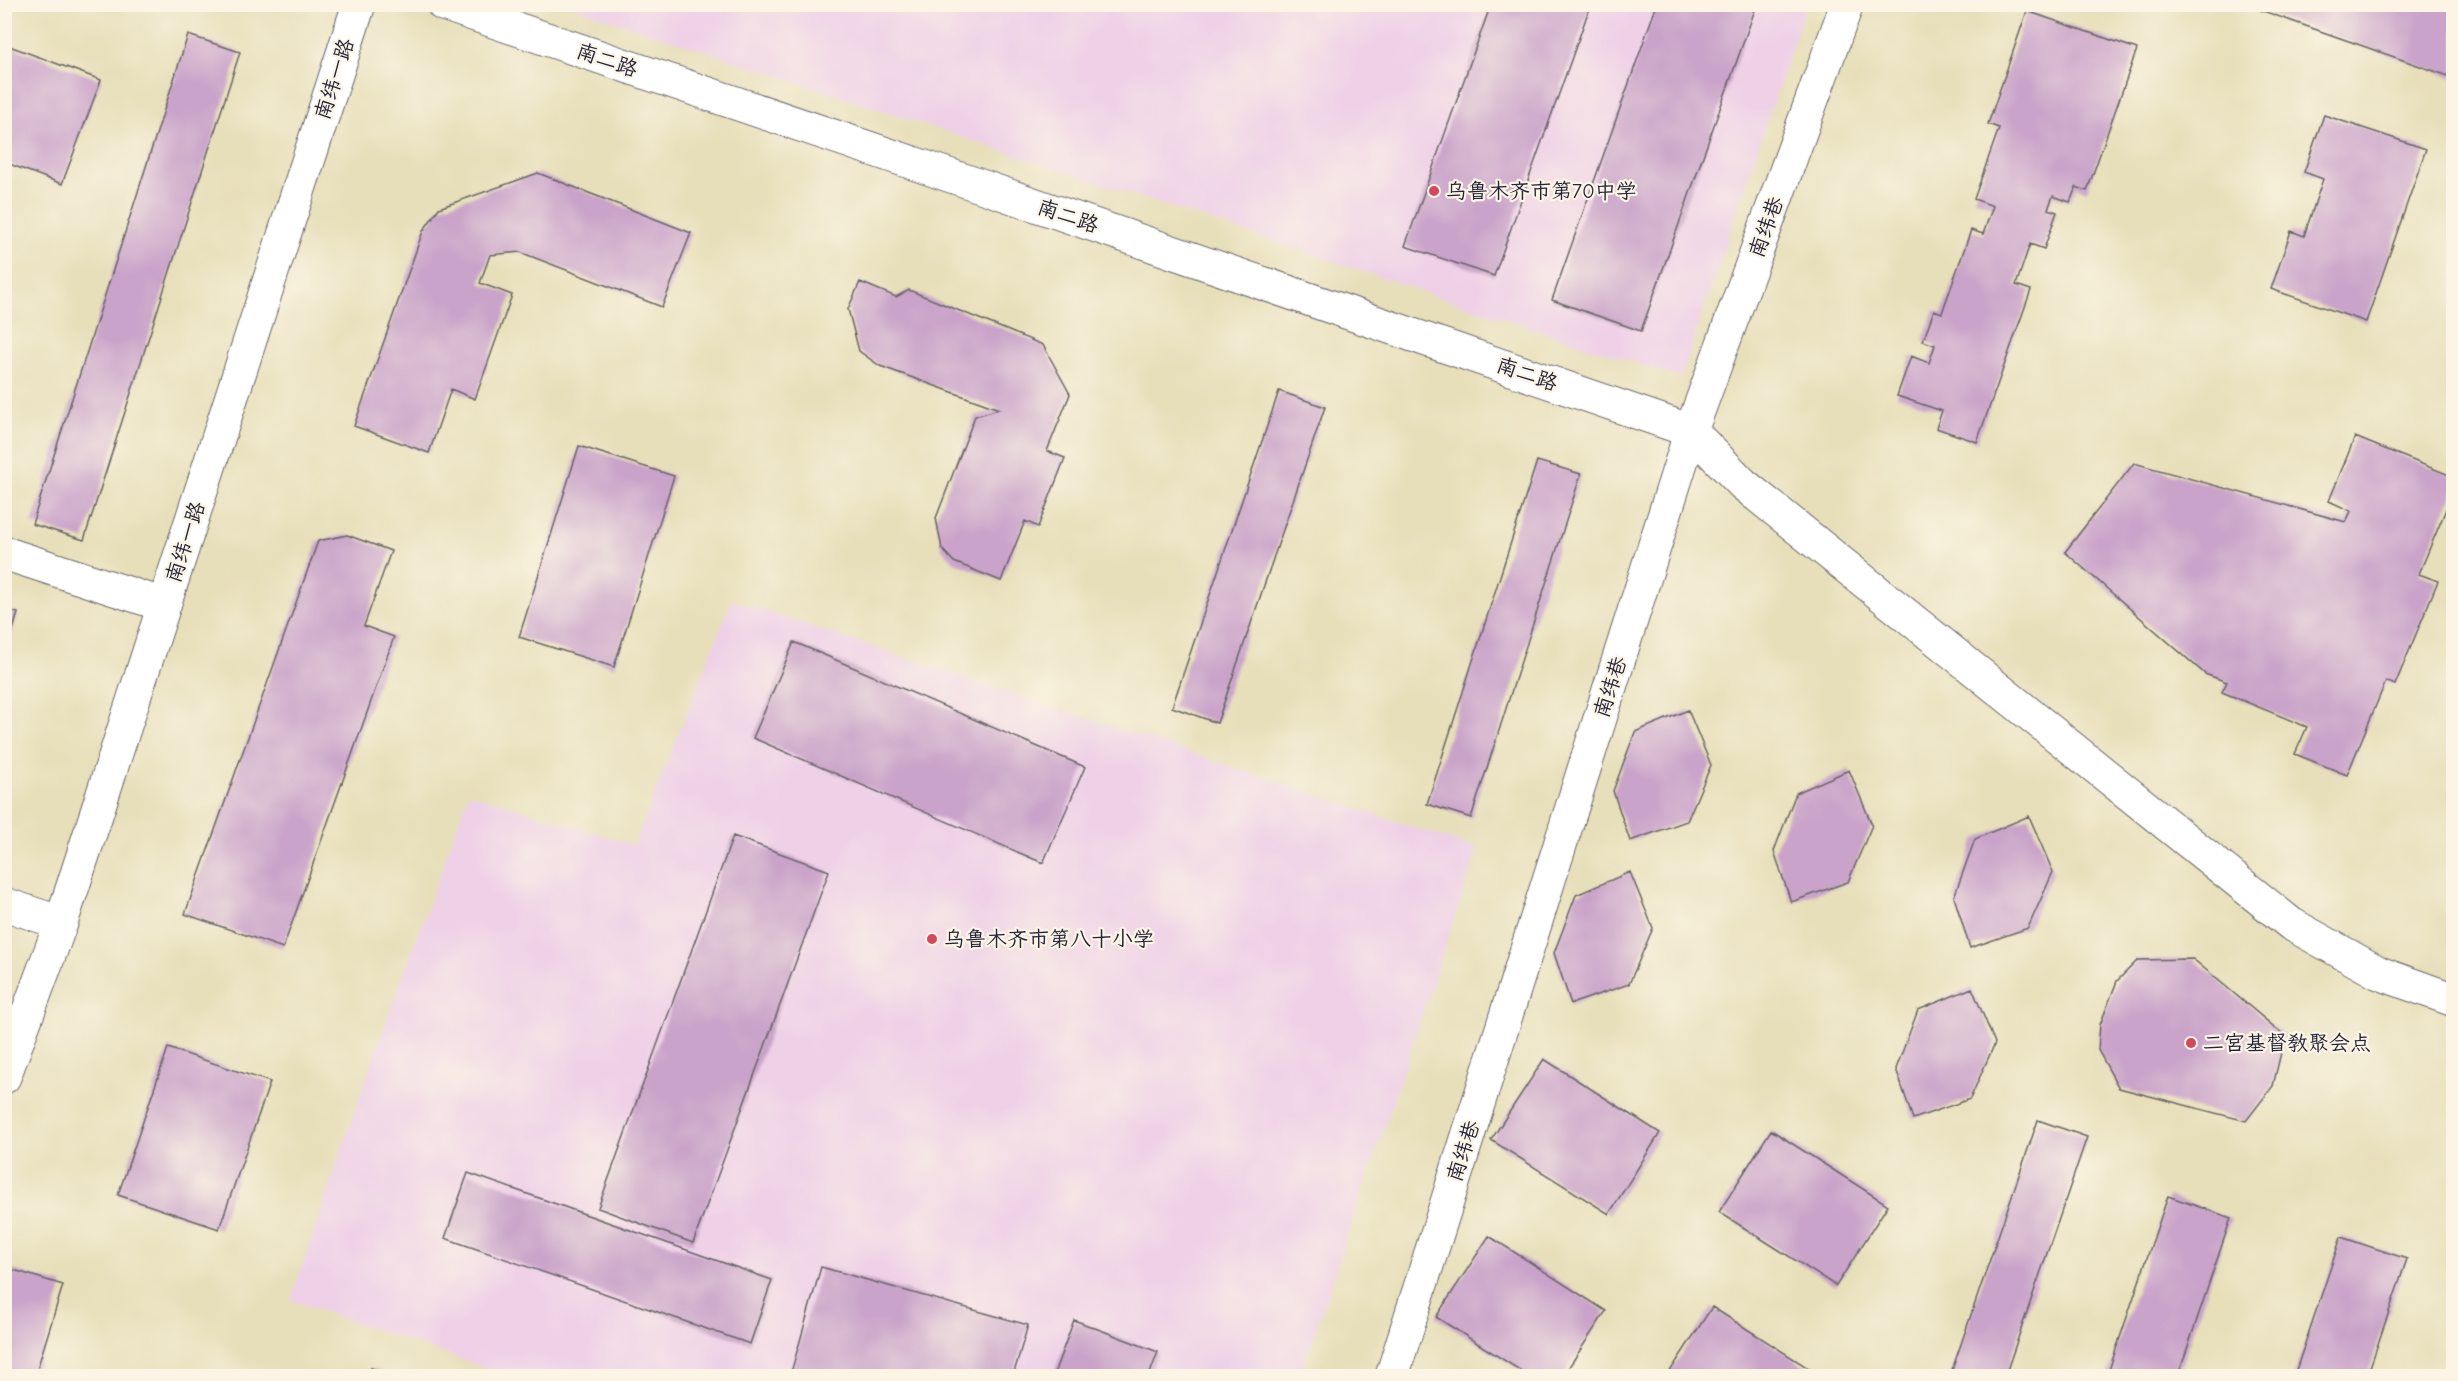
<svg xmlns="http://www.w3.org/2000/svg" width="2458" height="1381" font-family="'Comic Neue','LXGW WenKai TC',sans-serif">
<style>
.built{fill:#eed0e7}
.building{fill:#c9a3c9}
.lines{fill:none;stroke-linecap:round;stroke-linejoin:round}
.street-casing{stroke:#676467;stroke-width:35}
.secondary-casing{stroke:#676467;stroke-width:35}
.street{stroke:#fff;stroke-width:33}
.secondary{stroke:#fff;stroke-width:33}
.poi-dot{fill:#d1495b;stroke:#fcf5e5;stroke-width:2}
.labels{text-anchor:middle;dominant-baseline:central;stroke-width:4.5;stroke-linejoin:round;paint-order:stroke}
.street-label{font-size:21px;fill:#22223b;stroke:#fcf5e5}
.poi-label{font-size:21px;fill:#22223b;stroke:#fcf5e5;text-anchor:start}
</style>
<rect width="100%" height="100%" fill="#fcf5e5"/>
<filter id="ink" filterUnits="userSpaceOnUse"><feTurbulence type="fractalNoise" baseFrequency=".0167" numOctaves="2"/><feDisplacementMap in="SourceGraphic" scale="12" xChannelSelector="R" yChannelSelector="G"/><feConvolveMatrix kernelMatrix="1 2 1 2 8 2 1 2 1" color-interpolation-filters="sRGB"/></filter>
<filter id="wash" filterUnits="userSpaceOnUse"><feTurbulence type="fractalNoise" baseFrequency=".008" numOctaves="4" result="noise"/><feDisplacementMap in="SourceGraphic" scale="24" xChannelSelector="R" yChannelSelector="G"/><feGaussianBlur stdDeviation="1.35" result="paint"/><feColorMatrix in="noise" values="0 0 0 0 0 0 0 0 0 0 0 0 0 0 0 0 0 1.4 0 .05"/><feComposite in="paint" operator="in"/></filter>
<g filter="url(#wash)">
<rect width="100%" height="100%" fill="#e7dfba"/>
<path class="built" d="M567,5h1239l-125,373z
M732,600l746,249 -178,527h-791l-218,-76 72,-213 106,-294 165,52z"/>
<g id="blocks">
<path class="building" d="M1491,4h100l-97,272 -89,-30z
M1657,4h100l-116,327 -89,-31z
M2246,4h208v74l-208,-73z
M2027,11l110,38 -50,142 -11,-4 -6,15 -17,-6 -5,13 9,3 -13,37 -14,-5 -14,41 15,5 -54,152 -41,-14 6,-17 -45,-15 14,-40 18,7 6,-18 -12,-4 11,-31 8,3 29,-83 12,4 10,-28 -19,-7 25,-71 -11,-4z
M188,35l52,17 -156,488 -52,-16z
M4,44l97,36 -39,104 -58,-22z
M2324,115l102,34 -60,173 -95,-33 20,-58 13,5 19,-57 -19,-7z
M538,173l153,60 -29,74 -142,-55 -30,3 -10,28 32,12 -37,104 -24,-10 -22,64 -75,-27 69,-195 16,-23z
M860,282l36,15 13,-7 134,55 27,49 -23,57 18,7 -27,69 -13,-6 -24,60 -47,-19 -12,-13 -6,-31 39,-102 24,-7 -119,-43 -21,-15 -11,-42z
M1279,391l46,16 -108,316 -45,-16z
M2355,437l99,40v13l-35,84 19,7 -43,104 -9,-4 -39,94 -52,-21 12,-27 -85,-35 5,-10 -22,-8 -140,-122 69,-89 212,59 5,-11 -22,-10z
M579,446l95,30 -60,191 -95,-30z
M1537,461l44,13 -110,344 -44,-14z
M347,535l44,16 -27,75 30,11 -111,311 -98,-34 133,-373z
M4,609l14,4 -13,43h-1z
M794,642l291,125 -42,96 -290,-125z
M1688,710l23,55 -24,56 -57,20 -17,-50 22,-59z
M1849,770l23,55 -24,57 -57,20 -17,-51 22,-58z
M2029,816l24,56 -25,56 -58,20 -16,-51 21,-58z
M733,836l96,35 -136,372 -95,-35z
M1630,872l23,56 -24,56 -58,20 -17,-51 22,-58z
M2193,959l92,77 -12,50 -27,35 -127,-33 -21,-38 2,-25 17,-44 21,-21z
M1972,988l23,55 -25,56 -57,20 -17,-50 22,-59z
M168,1048l102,34 -51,147 -101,-34z
M1544,1059l116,74 -51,81 -118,-74z
M2038,1120l49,17 -82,239h-55z
M1771,1130l117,75 -52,81 -117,-74z
M468,1173l304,107 -22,64 -305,-106z
M2168,1196l63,22 -53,158h-71z
M1489,1236l117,75 -43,65h-34l-93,-59z
M2341,1237l66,22 -40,117h-73z
M4,1267l59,18 -28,91h-31z
M821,1267l207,58 -15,51h-223z
M1712,1307l109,69h-154z
M1074,1320l84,32 -9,24h-96z
M371,1368l24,8h-27z"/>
</g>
</g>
<g filter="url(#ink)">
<use href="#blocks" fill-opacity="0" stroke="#676467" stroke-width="1.5"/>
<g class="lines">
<defs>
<path id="street" d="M1691,431l52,53 548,440 88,49 75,27
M4,553l160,52
M4,904l57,19
M1392,1376l299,-945 156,-427"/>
<path id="secondary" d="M443,4l529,179 719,248
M4,1077l57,-154 298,-919"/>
</defs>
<use href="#street" class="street-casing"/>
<use href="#secondary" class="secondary-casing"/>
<use href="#street" class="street"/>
<use href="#secondary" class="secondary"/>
</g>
</g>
<g class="poi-dot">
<circle cx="1434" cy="191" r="6"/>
<circle cx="932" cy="939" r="6"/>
<circle cx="2191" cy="1043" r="6"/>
</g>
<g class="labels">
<g class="street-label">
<text transform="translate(607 60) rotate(19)">南二路</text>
<text transform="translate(334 79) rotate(-72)">南纬一路</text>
<text transform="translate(1068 216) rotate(19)">南二路</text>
<text transform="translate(1766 227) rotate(-70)">南纬巷</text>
<text transform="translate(1527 374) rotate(19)">南二路</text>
<text transform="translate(185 542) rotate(-72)">南纬一路</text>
<text transform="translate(1610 687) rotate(-72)">南纬巷</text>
<text transform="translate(1463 1151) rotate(-72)">南纬巷</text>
</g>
<g class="poi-label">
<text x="1446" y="191">乌鲁木齐市第70中学</text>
<text x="944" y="939">乌鲁木齐市第八十小学</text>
<text x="2203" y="1043">二宫基督教聚会点</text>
</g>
</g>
<rect width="2458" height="1381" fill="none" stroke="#fcf5e5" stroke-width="24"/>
</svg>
